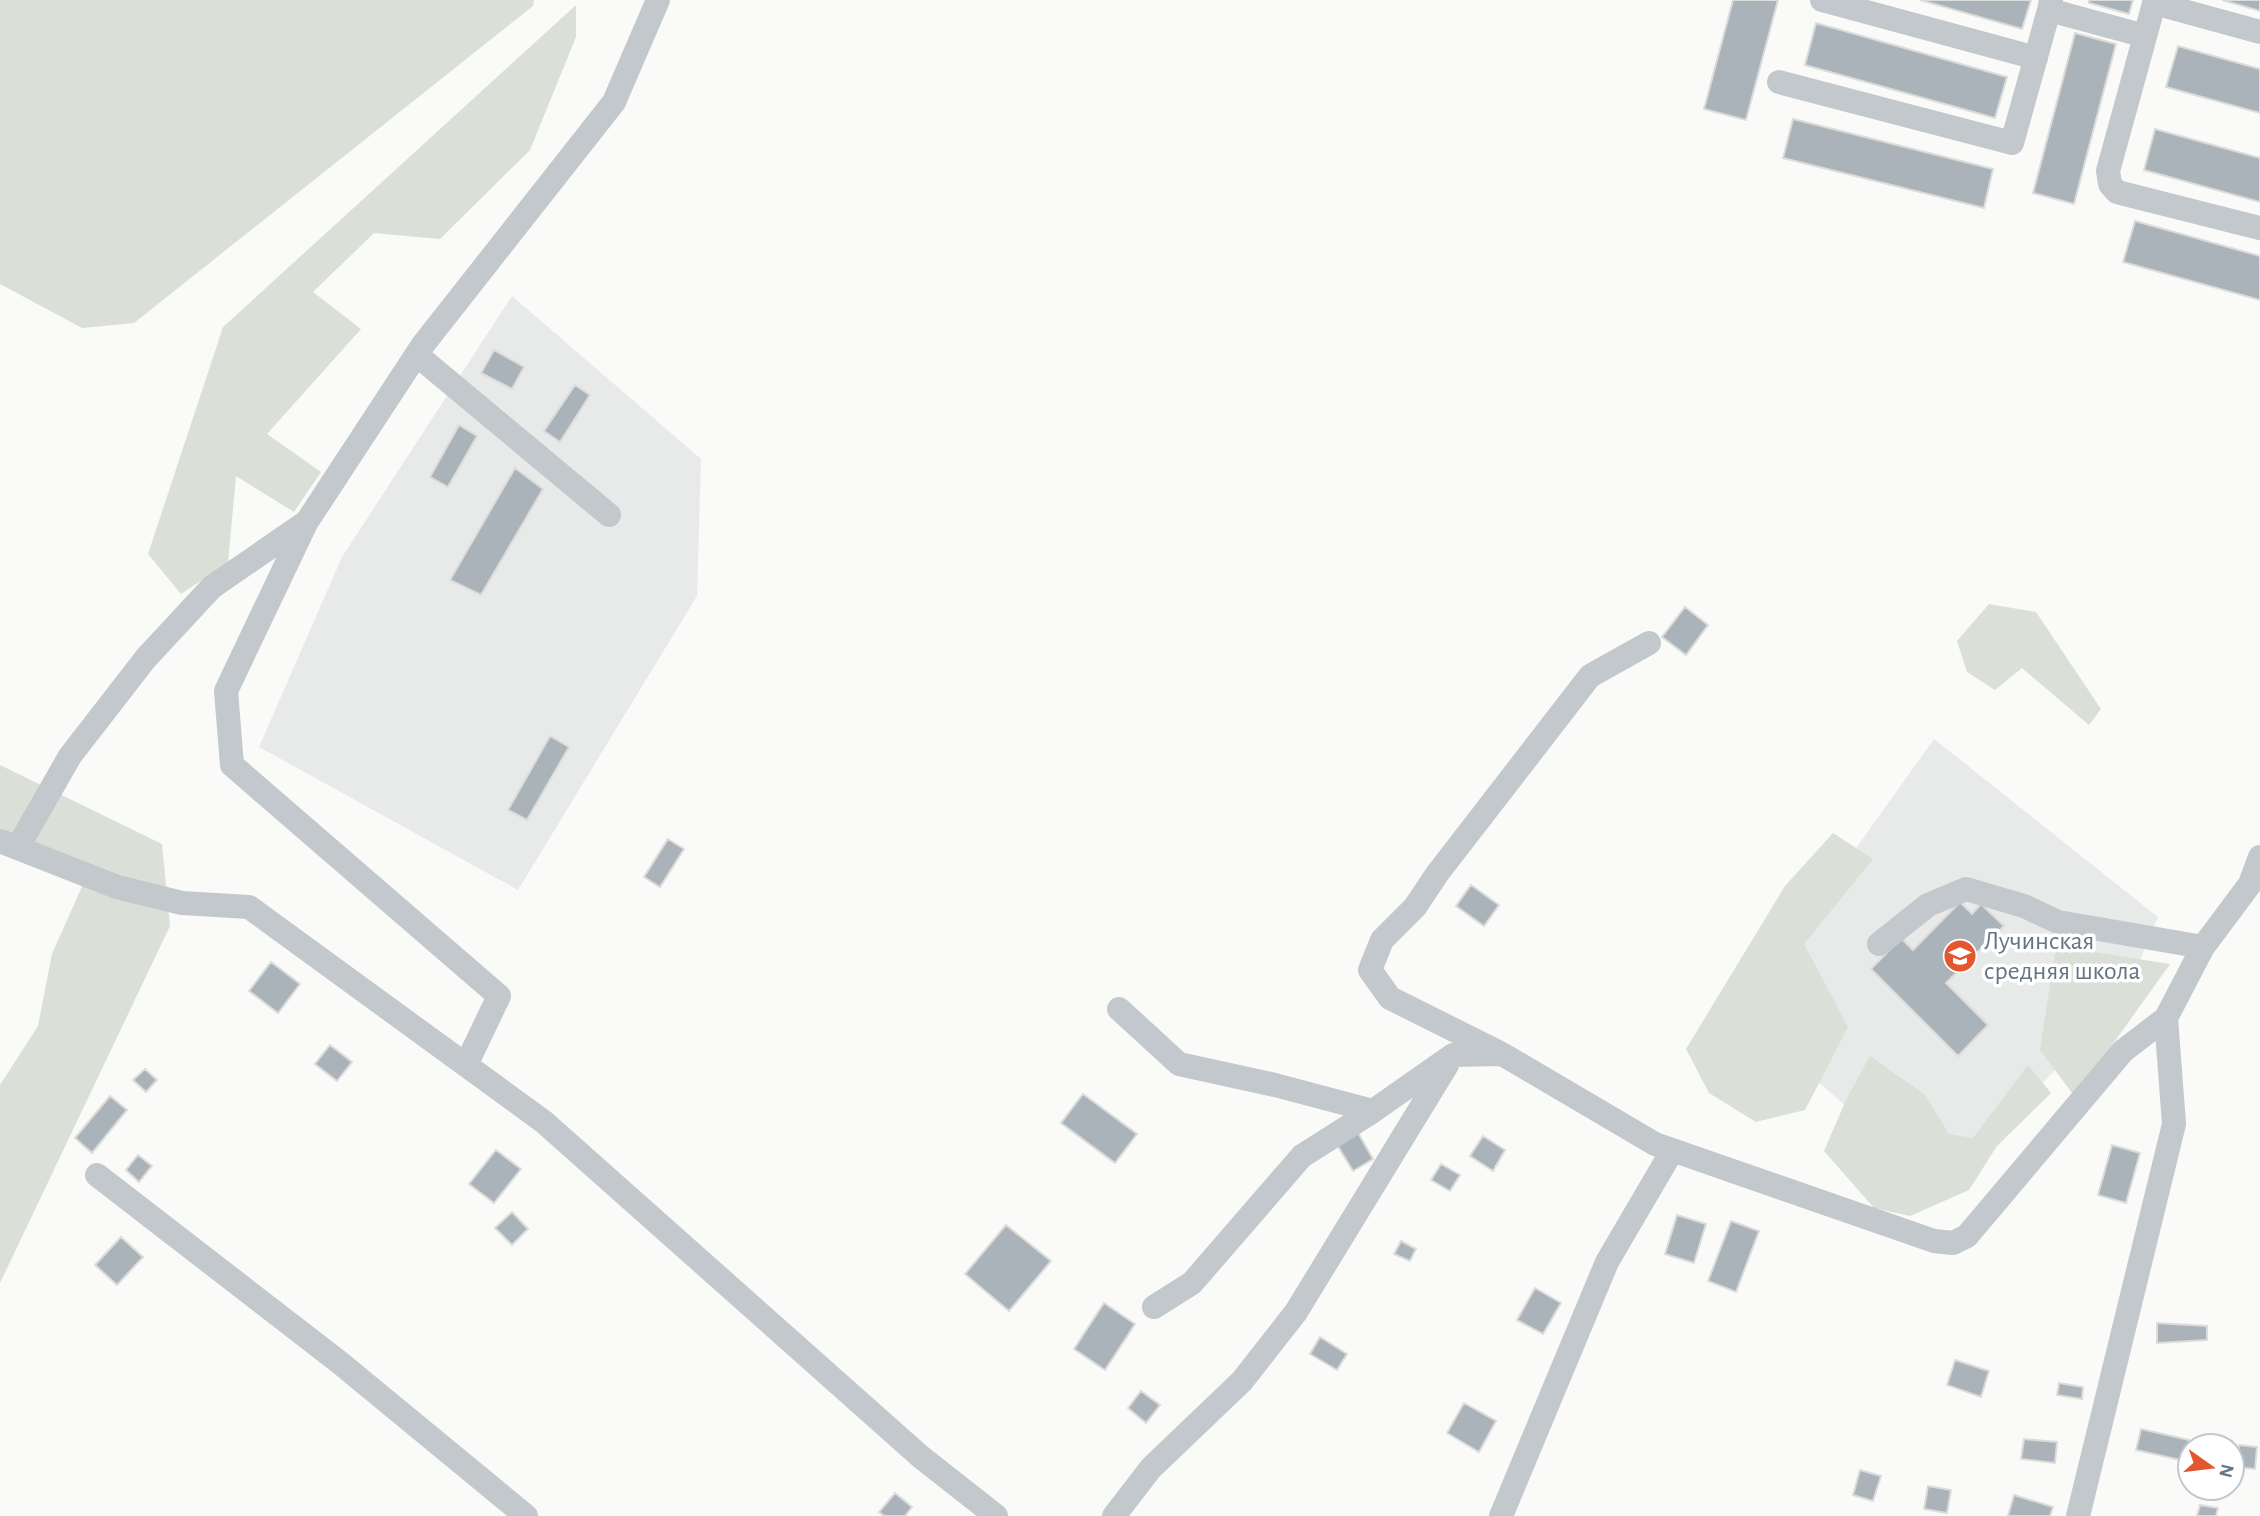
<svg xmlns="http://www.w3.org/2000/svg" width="2260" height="1516" font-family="'Alegreya Sans',sans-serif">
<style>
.built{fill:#e8e9e9}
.green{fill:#dadfd7}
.building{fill:#aab3b9;stroke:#dcdcda;stroke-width:2}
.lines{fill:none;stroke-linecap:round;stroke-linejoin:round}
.minor{stroke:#c3c8cc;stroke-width:24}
.labels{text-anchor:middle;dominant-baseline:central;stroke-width:7;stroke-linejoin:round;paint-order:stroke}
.poi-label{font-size:26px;fill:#657683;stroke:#fff;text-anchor:start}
</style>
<rect width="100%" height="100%" fill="#fafaf8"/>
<path class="built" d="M512,296l189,163 -4,137 -179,294 -259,-143 83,-190z
M1934,739l224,178 -33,79 -184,194 -202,-178z"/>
<path class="green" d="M0,0h534l-1,6 -399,317 -52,5 -82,-44z
M576,5v32l-46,113 -90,89 -66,-6 -61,59 48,37 -94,105 54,38 -27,40 -58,-36 -8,87 -47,31 -33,-40 75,-227z
M1989,604l47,8 65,97 -12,16 -67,-57 -27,22 -28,-18 -10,-31z
M0,765l162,79 8,82 -170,357v-198l38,-59 14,-72 36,-81 -88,-44z
M1833,833l40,26 -69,85 44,83 -43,83 -49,12 -47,-29 -23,-44 99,-163z
M2056,946l114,18 -95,133 -35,-47z
M1870,1056l55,39 24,39 24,4 55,-73 23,28 -54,53 -28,44 -59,26 -36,-8 -50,-57 22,-51z"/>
<path class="building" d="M1733,0h45l-32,120 -42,-11z
M1920,0h111l-9,29z
M2089,0h44l-4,14 -40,-11z
M2222,0h38v11z
M1816,23l191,54 -12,41 -190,-53z
M2075,33l41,11 -42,160 -41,-11z
M2178,46l82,23v44l-94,-26z
M1793,119l200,50 -9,39 -201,-50z
M2155,129l105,29v44l-116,-32z
M2135,221l125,35v44l-137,-38z
M494,350l30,17 -12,22 -31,-16z
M575,385l15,10 -30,47 -16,-11z
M459,425l18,11 -29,51 -18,-10z
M515,468l28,21 -62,106 -31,-15z
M1685,607l23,18 -22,30 -24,-18z
M550,736l19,11 -42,73 -19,-10z
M668,839l16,10 -24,38 -16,-10z
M1471,885l28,20 -15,21 -28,-20z
M1960,902l12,12 9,-10 23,22 -58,57 42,42 -30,31 -87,-87 30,-31 12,12z
M271,962l29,22 -22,29 -29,-22z
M330,1045l22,17 -15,19 -22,-17z
M145,1069l12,11 -11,12 -13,-12z
M1083,1094l54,40 -22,29 -54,-40z
M110,1096l17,14 -35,43 -17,-15z
M1357,1131l16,28 -20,12 -17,-28z
M1483,1136l22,14 -12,21 -23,-15z
M2112,1145l28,8 -14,50 -28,-8z
M496,1150l25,19 -27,34 -25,-19z
M138,1155l14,11 -13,16 -13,-12z
M1441,1164l19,11 -10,16 -19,-11z
M512,1212l16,17 -16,16 -17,-17z
M1677,1215l29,9 -12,39 -29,-9z
M1731,1221l28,10 -23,61 -28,-11z
M1006,1225l45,36 -42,50 -44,-37z
M121,1237l22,20 -26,28 -22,-20z
M1401,1241l15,8 -6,12 -16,-7z
M1535,1288l26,15 -18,31 -26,-14z
M1104,1303l31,21 -30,46 -31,-21z
M2157,1323l50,3v14l-50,3z
M1320,1337l27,17 -10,16 -27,-16z
M1955,1360l34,11 -8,26 -34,-12z
M2059,1383l24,4 -1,12 -25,-4z
M1141,1391l19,14 -14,18 -18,-15z
M1464,1403l32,18 -17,31 -32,-19z
M2141,1429l48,11 -4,21 -49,-11z
M2024,1439l33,3 -2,21 -34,-4z
M2239,1445l18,2 -2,22 -18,-2z
M1860,1470l21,6 -8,25 -20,-6z
M1928,1486l23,4 -4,23 -23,-4z
M895,1493l17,14 -7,9h-21l-5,-4z
M2014,1495l39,12 -3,9h-42z
M2200,1505l18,3 -2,8h-19z"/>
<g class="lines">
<path class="minor" d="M1822,0l214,58
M2051,0l-2,10 96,26
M2155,0l-47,171 2,13 7,8 143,36
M2154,3l106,29
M1779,82l233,61 37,-133
M417,355l192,160
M0,841l117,46 65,16 67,4 295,215 377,335 75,59
M18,847l52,-91 76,-98 66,-71 93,-64
M1879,944l49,-39 38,-16 58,17 34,16 145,25
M1119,1009l60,55 96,21 98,26 80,-56 49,-1 153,90 279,97 19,2 14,-7 156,-185 43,-33 37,-71 47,-63 10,-27
M1498,1052l-108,-54 -20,-28 12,-30 33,-33 22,-33 153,-198 59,-33
M466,1065l33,-69 -267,-231 -6,-74 80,-168 116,-177 192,-244 44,-102
M97,1175l242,187 187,154
M1154,1307l38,-24 110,-127 71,-45
M1114,1516l37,-48 91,-87 54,-69 151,-247
M1501,1516l106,-254 65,-111
M2078,1516l96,-392 -8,-106"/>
</g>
<defs>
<symbol id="school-disc" viewBox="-11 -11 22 22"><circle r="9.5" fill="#e4572e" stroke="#fff"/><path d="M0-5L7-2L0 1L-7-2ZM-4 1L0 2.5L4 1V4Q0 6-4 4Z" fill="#fff"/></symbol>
</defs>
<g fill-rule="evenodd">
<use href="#school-disc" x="1941" y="937" width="38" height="38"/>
</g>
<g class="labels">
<g class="poi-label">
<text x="1984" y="941">Лучинская<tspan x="1984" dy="30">средняя школа</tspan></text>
</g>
</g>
<g transform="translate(2211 1467) rotate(104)"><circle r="33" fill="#ffffff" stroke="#c1c8cd" stroke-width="2"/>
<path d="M0-5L12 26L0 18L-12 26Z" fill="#e4572e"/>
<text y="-10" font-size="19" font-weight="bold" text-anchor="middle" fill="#657683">N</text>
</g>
</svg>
